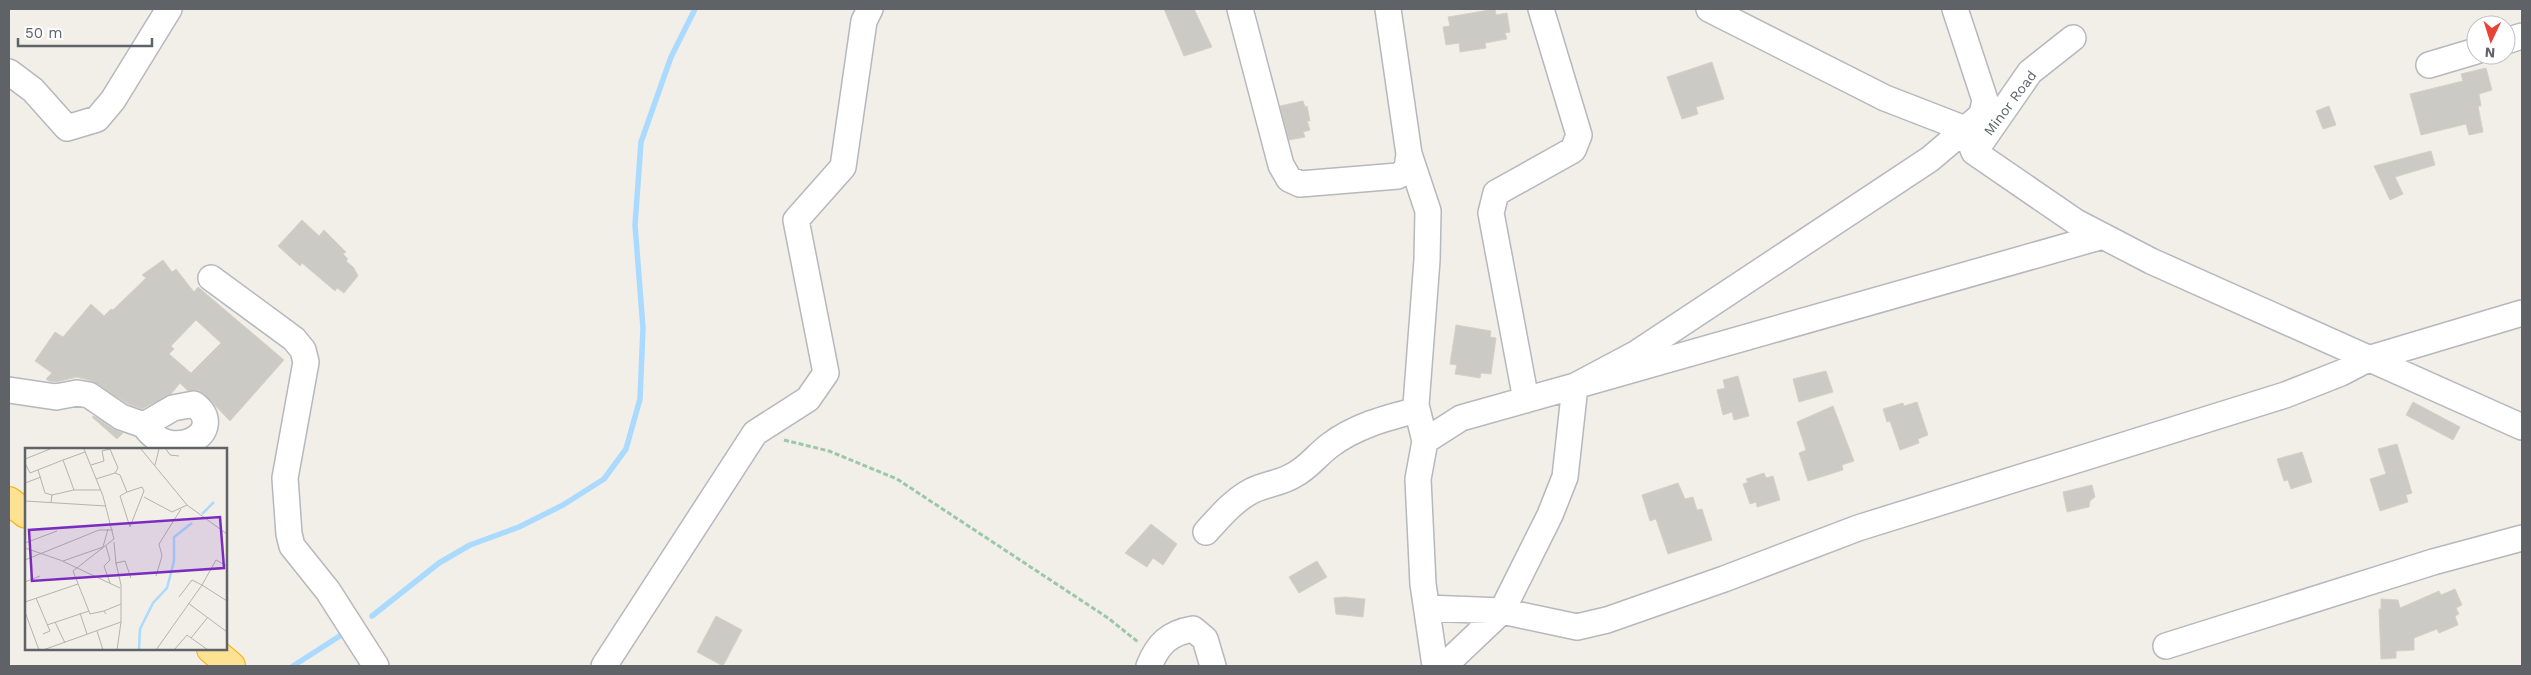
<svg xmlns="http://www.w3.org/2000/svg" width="2531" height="675" font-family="'Work Sans',sans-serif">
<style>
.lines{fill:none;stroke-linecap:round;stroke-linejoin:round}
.stream{stroke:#aadaff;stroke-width:5.5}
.building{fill:#cccac5;stroke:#d6d1c6;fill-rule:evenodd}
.minor-casing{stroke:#b5b8bc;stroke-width:28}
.highway-casing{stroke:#f9ab00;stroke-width:30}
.path{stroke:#9cc7a9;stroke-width:3;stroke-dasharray:5 2.5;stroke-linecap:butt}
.minor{stroke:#fff;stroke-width:25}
.highway{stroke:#fde293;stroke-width:28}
.labels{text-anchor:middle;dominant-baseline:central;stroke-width:5;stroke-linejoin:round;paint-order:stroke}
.street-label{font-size:14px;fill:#5f6368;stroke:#fff}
.inset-river{fill:none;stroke:#aadaff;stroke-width:2.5}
.inset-road{fill:none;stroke:#b3b3b1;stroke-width:1}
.view{fill:#7b2cbf;fill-opacity:0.15;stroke:#7b2cbf;stroke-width:2.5}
.inset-edge{fill:none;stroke:#5f6368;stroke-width:2.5}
</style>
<rect width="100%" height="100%" fill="#f1efe8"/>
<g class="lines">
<path class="stream" d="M372,616l67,-53 31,-18 49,-18 44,-22 41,-26 22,-30 14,-50 3,-71 -8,-103 6,-83 30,-85 24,-48
M293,666l53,-34"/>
</g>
<path class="building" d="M1164,9h30l18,38 -28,9z
M1495,9l1,6 11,-2 3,19 -5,1 2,6 -22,4 1,5 -26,4 -1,-9 -13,2 -3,-18 7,-1 -2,-9z
M1712,62l12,37 -28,8 2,7 -16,5 -15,-42z
M2486,68l6,22 -13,4 2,12h-3l5,26 -14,3 -3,-11 -45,11 -11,-41 53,-13 -2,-7z
M1303,101l2,6 2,-1 3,15h-3l3,9 -7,2 2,5 -16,3 -9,-34z
M2329,106l7,19 -13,4 -7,-18z
M2431,151l4,14 -40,12 8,17 -13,6 -16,-34z
M302,220l17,16 5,-6 22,22 -3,2 5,5 -2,2 8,7 4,8 -14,17 -7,-5 -2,3 -33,-28 -2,3 -22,-20z
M163,260l9,12 4,-3 18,23 4,-5 86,73 -54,61 -26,-27 -6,-4 -10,1 -8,-8 -9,11 -29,15 -14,-5 -36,-23 -15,-4 -21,5 -7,-1 -3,-2 6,-6 -17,-12 20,-29 8,5 28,-33 13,12 7,-7 2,1 33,-32 -4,-3zM196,320l25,23 -30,30 -22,-19 5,-5 -3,-3z
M1456,325l35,6 -1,6 6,1 -5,36 -10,-1 -1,5 -25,-4 2,-9 -7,-1z
M1826,371l7,21 -34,10 -6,-23z
M1738,376l11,40 -15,4 -2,-8 -9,3 -6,-25 8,-2 -2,-8z
M1917,402l11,33 -10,4 1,4 -19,7 -10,-29 -3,1 -4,-13 20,-6 1,3z
M2413,402l47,25 -7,13 -47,-25z
M1833,406l21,55 -12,4 1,5 -35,11 -9,-28 7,-3 -9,-28z
M94,416l19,13 10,4 -6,6 -25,-22z
M2397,444l15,49 -6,2 2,7 -28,9 -10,-32 16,-5 -8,-25z
M2302,452l10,30 -21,7 -3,-9 -4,1 -7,-22z
M1764,473l2,5 7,-2 7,24 -23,7 -1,-5 -6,2 -7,-20 5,-2 -2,-3z
M1678,483l7,16 8,-2 4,13 5,-1 10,31 -44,14 -12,-35 -6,2 -8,-26z
M2092,485l3,12 -5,4 -1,6 -22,5 -4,-20z
M1151,524l26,20 -14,21 -10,-7 -6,9 -22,-14z
M1317,561l10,16 -28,16 -10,-16z
M2455,589l7,16 -6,3 3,6 -4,2 3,9 -19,8 -2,-4 -23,9v12l-18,1v7l-15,1 -2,-50h2v-10l17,1 2,8 39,-17 2,4z
M1345,597l20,2 -2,18 -27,-3 -2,-16z
M716,616l26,14 -19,36 -26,-14z"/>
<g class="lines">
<defs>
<path id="minor" d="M1240,9l41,156 8,14 11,5 98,-8 9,-7 2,-15 -21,-145
M1709,9l176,89 80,31 9,23 102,70 75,39 371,166
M2506,41l16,-5
M2429,65l47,-14
M9,72l24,18 34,38 30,-9 16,-19 56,-91
M1980,144l50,-72 43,-34
M1409,154l19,57 -1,49 -11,145 9,36
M211,278l83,61 9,11 3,12 -21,116 4,56 3,12 36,45 48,75
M9,390l47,7 21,-4 12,2 32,22 23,8 29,-17 21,-4c36,27 -23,62 -50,21
M1526,400l-35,-187 5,-20 77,-43 6,-15 -38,-126
M1206,532c13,-14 25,-29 42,-39 14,-9 32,-9 46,-18 15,-8 22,-19 35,-29 26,-20 57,-28 88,-36
M1427,608l75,3 75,16 30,-7 117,-41 134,-51 427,-133 56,-22 27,-14 154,-46
M2166,646l267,-84 89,-24
M604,666l151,-233 53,-34 18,-26 -30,-153 47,-53 21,-146 6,-12
M1149,666c9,-22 20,-33 44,-37l12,10 8,27
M1435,666l-12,-82 -5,-105 7,-38 36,-23 114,-32 62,-33 293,-194 46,-39 6,-6 3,-14 -30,-91
M1444,666l58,-55 48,-96 15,-38 10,-91 528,-150"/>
<path id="highway" d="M9,501l17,13
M211,649l20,17"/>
</defs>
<use href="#minor" class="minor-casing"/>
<use href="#highway" class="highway-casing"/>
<path class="path" d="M784,440l45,11 68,28 211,139 30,24"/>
<use href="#minor" class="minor"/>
<use href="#highway" class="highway"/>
</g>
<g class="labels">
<g class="street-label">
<text transform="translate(2010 103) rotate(-53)">Minor Road</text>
</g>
</g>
<g transform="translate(25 448)">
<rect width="202" height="202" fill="#f1efe8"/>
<path class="inset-river" d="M177,66l12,-12M114,202l1,-21 13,-26 14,-15 7,-27v-24l18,-14"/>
<path class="inset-road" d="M59,1l19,47 11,43 -41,32 17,43 14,-3 2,3M116,1l46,56 40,29M141,1l4,6 9,1M0,11l25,-10M38,12l22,-8M0,15l5,10 33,-13 11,30 -22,5M66,17l13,-4 -2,-10 8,-2 8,19 -3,5M130,17l4,-16M13,22l7,23 7,2 -1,7M71,31l19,-6 5,2 7,17 -7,4 10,31 14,-36 -2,-4 -15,5M0,35l16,-6M49,42h26M119,49l28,15 15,-7M0,53l81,5M89,94l2,22M0,95l32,-12M81,98l4,14 -6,6 6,17M0,100l35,12 60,28M0,112l74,-30h14M38,113l40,-14 5,-18M131,128l6,-20 -3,-12 22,-35M0,134l15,-6M154,149l13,-17 10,5 14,-25 11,6M11,150l14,33 -7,3M0,154l53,-18M163,155l39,29M79,163l17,-7M0,164l14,38M55,165l7,21M30,174l10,21M22,177l42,-14M72,183l6,19M166,190l17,-21M18,202l78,-28M92,202l4,-28v-37l-5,-22 9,-2 6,17M131,202l46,-65 25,16M149,202l13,-15 21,15"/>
<path class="view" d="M195,69l4,51 -192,13 -3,-51z"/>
<rect width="202" height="202" class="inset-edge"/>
</g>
<rect width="2531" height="675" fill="none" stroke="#5f6368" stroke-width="20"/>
<g transform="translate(2491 40) rotate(184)"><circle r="24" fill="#ffffff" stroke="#bfc1c3"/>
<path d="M0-4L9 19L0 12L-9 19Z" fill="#ea4335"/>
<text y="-8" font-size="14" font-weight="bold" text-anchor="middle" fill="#5f6368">N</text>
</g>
<path d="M18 38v8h134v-8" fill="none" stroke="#5f6368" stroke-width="2.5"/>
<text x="25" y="38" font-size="15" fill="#5f6368" stroke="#ffffff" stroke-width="4" paint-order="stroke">50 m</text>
</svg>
